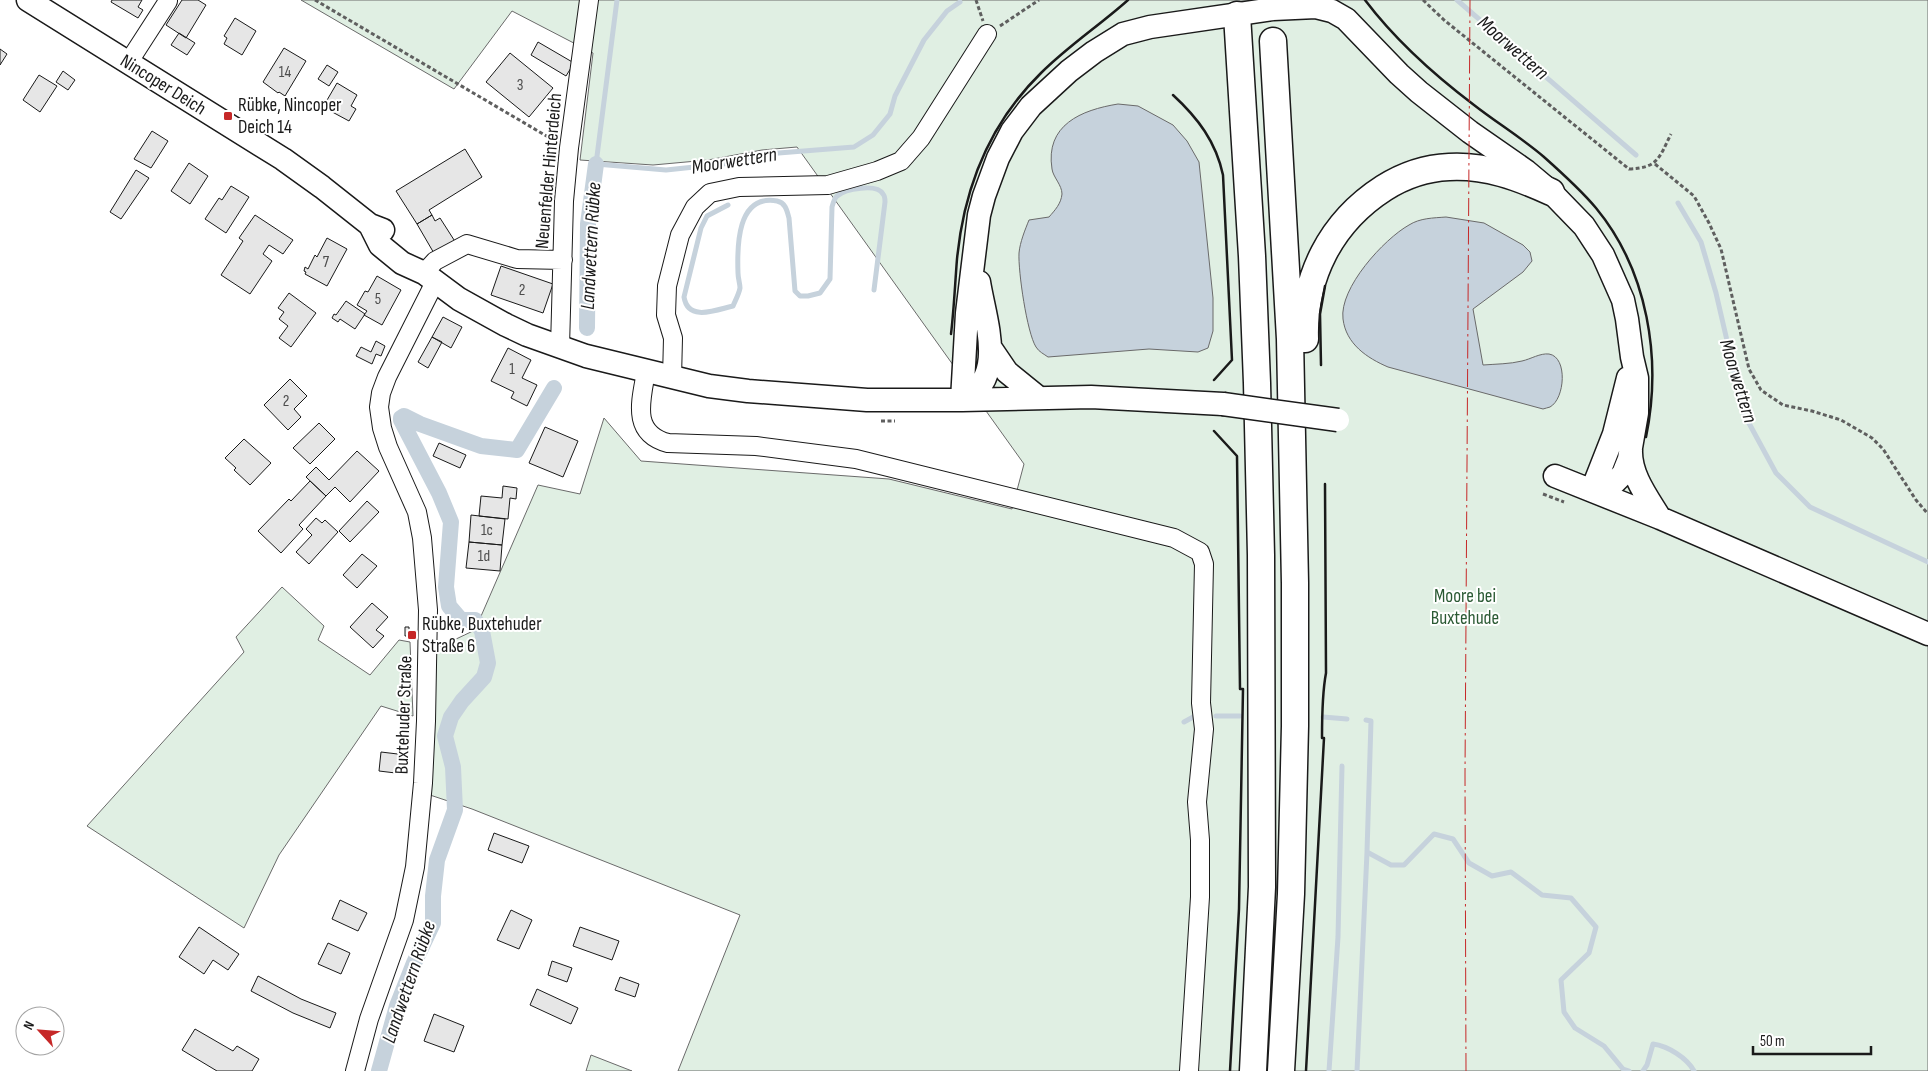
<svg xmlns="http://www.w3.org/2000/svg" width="1928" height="1071" font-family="'Sofia Sans Condensed',sans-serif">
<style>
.green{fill:#e0efe3;stroke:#6a6a6a}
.water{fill:#c6d2dc;stroke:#6a6a6a}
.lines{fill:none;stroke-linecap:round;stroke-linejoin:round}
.stream{stroke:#c6d2dc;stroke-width:5}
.canal{stroke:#c6d2dc;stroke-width:16}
.building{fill:#e6e6e6;stroke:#1a1a1a}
.minor-casing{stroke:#1a1a1a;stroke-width:20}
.major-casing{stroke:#1a1a1a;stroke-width:25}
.highway-casing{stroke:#1a1a1a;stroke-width:29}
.path{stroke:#5f5f5f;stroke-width:3;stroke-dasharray:4 2.5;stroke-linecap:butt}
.minor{stroke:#fff;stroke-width:18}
.major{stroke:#fff;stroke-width:22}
.highway{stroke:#fff;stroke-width:26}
.major-bridge-casing{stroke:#1a1a1a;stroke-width:25;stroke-linecap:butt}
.major-bridge{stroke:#fff;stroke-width:22}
.wall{stroke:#1a1a1a;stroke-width:2.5}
.power{stroke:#c62828;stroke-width:1;stroke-dasharray:18 4 2.5 4;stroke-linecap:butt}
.poi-dot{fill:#c62828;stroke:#fff;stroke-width:2}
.labels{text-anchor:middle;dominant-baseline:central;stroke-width:4;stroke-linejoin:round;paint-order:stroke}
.number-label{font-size:16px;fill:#4d4d4d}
.street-label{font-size:19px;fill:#1a1a1a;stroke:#fff}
.poi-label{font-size:19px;fill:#1a1a1a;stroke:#fff;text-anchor:start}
.park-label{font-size:19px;fill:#2b5a34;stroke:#fff}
.water-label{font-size:20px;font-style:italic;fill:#1a1a1a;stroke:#fff}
</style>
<rect width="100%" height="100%" fill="#fff"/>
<path class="green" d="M301,0h1627v1071h-1250l62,-156 -268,-106 -45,-15 6,-144 42,-20 63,-145 42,9 24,-76 37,43 248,18 123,30 12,-45 -227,-317 -35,3 -54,10 -55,5 -73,-5 13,-107 -81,-42 -58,78z
M282,587l42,39 -6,14 52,35 29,-35 11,2 3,74 -32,-10 -102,149 -35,73 -157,-102 157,-174 -8,-15z
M591,1055l41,16h-46z"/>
<path class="water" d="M1118,104l20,2 35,19 14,16 12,21 14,136v33l-5,17 -10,4 -49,-3 -101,8c-4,-3 -9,-5 -12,-10 -9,-14 -18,-76 -17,-94 1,-11 6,-23 10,-33l20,-3c6,-7 12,-13 13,-23 0,-9 -9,-17 -10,-25 -7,-44 29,-59 66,-65z
M1446,217l38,6 39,22 7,7 2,9 -9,11 -50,37 10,56c13,-1 27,-1 39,-4 9,-2 18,-8 27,-7 19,3 16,45 1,53 -2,1 -5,1 -7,2l-155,-42c-21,-9 -42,-23 -45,-48 -4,-31 41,-80 66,-94 11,-7 24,-7 37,-8z"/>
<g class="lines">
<path class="stream" d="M617,0l-21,164 70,6 57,-6 43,-10 88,-7 19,-12 17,-21 5,-18 29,-56 23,-29 13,-9
M1457,0l179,155
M1678,203l23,39 15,51 28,121 32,59 34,34 118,55
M728,205l-21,11 -6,12 -17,69c4,25 32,13 49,9 2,-5 6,-12 7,-18 0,-4 -2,-10 -2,-15 -1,-27 -1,-79 39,-72 9,2 10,10 12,17l6,73 5,5h8l12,-3 10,-14 2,-72c1,-4 2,-8 5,-11 8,-7 40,-13 46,-2 2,2 2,5 2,8l-11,88
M1216,716h24
M1323,717l24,2
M1366,720l5,1 -4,131
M1184,722l11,-6
M1329,1071l9,-134 4,-171
M1357,1071l10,-219 24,13h13l30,-31 19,5 16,24 23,13 19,-4 31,23 29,3 25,29 -7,26 -28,27 3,32 11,16 29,18 19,23 6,2
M1643,1071l4,-6 6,-21c15,2 34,14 41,27"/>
<path class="canal" d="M587,328l1,-104 8,-60
M379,1071l18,-65 17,-43 19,-40v-27l4,-36 18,-50 -2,-43 -8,-31 6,-19 11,-16 22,-24 4,-14 -6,-32 -7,-11h-14l-12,-14 -3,-19 5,-65 -12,-29 -38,-73v-2l3,-2 16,8 61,22 36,4 37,-62"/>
</g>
<path class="building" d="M112,0h30l-4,7 5,3 -5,8 -27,-16z
M182,0h16l8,5 -20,33 -20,-13z
M235,18l21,13 -14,24 -18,-11 3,-6 -3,-2z
M179,33l16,10 -8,12 -16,-10z
M538,42l36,21 -8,13 -35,-21z
M284,48l22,13 -21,35 -6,-4 -1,1 -15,-11z
M0,49l7,5 -7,11z
M510,53l43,35 -24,29 -43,-35z
M327,65l11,7 -9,14 -11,-7z
M63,71l12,9 -7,10 -12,-8z
M39,75l18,11 -17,26 -17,-12z
M337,83l20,12 -6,11 5,3 -7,12 -26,-14z
M152,131l16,10 -17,27 -17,-9z
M465,149l17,28 -53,33 3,5 -15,9 -21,-33z
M189,163l19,13 -18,28 -19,-13z
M136,170l13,8 -28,41 -11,-7z
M231,186l18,11 -23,36 -21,-14 14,-21 3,2z
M255,215l38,25 -10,14 -14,-9 -6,9 9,7 -22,33 -29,-19 22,-34 -4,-3z
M432,215l3,6 5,-3 16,25 -21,12 -18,-31z
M327,238l20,11 -20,37 -22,-12 1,-2 -2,-1 1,-4 3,2 7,-14 2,2z
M501,266l52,18 -10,29 -52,-18z
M377,276l24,14 -19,35 -18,-10 3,-4 -10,-6 8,-14 3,1z
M289,293l27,20 -25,34 -12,-9 9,-12 -9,-7 5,-7 -6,-4z
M346,301l19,13 -10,15 -15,-10 -2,3 -6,-4 2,-4 2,1z
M443,317l19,10 -11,21 -19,-11z
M432,337l10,5 -14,26 -10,-6z
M376,341l9,5 -4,10 -5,-2 -4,10 -16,-8 5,-9 10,5z
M508,348l23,12 -9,18 15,7 -10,21 -16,-8 3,-6 -23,-11z
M290,379l17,17 -13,13 7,8 -13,13 -24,-25z
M319,423l16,16 -25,25 -17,-16z
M545,427l33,14 -15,36 -34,-14z
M244,439l27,24 -21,22 -16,-15 2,-2 -11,-10z
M439,443l27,12 -6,13 -27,-12z
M357,451l22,20 -29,31 -15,-15 -9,9 -20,-19 10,-10 13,13z
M310,481l16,15 -27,29 4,4 -22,24 -23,-22 31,-32 2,2z
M503,486l14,2 -1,11 -6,-1 -2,21 -29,-3 2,-20 21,2z
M367,501l12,11 -29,30 -11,-11z
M471,515l34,4 -3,26 -33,-3z
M316,518l6,5 3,-3 13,12 -29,32 -13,-12 16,-17 -6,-6z
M469,542l33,3 -2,26 -34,-3z
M362,554l15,12 -20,22 -14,-13z
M372,603l16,14 -12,13 8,6 -11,12 -23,-21z
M405,627h4v9h-4z
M381,752l25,3 -2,19 -25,-3z
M494,833l35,13 -7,17 -34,-13z
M340,900l27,13 -9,18 -26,-12z
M511,910l21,10 -13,29 -22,-9z
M199,927l40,27 -11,16 -15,-10 -9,14 -25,-17z
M580,927l39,14 -7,19 -39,-14z
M328,943l22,10 -9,21 -23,-10z
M552,961l20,7 -5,14 -19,-7z
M258,976l43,23 35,14 -6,15 -37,-15 -42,-22z
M620,977l19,7 -4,13 -20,-7z
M537,989l41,19 -7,16 -41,-19z
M434,1014l30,12 -10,26 -30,-11z
M195,1029l38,22 4,-5 22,13 -7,12h-35l-35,-21z"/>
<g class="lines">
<defs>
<path id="minor" d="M128,63l40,-62
M424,273l11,-12 32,-17 50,15 46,1
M560,347l4,-146 5,-53 20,-148
M646,372c-5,29 -15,61 22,71l88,3 100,13 318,79 26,14 4,12 -3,139 3,26 -7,73 3,38v57l-11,174
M672,378l1,-40 -7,-23 1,-29 13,-51 15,-28 15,-14 29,-6 89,-2 49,-14 24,-10 20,-23 66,-104
M355,1071l14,-52 35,-99 11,-53 8,-84 3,-62 2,-111 -6,-72 -5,-26 -29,-65 -6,-19 -3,-21 2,-14 6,-16 48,-95"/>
<path id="major" d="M28,0l255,159 39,28 48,38 13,5
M370,225l10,20 22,18 22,10 35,26 47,26 21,10 59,21 123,30 39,5 119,9h95l129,-3 132,7
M990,347l17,25 32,26
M962,400l5,-87 12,-98 5,-19 14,-38 14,-27 19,-25 38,-35 25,-19 29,-18 27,-7 123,-18 43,-2 16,4 14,8 53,55 20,18 51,40 56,39 25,21 33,34 19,29 20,45 4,19 5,38 5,21v35l-8,46 -6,15 -11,11 -20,5
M962,400c46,-21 23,-80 17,-118
M1631,450c-1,25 17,48 29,68
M1555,476l105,42 268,116
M1592,490l22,-56 14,-56"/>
<path id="highway" d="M1237,15l15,241 5,127 4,172 1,332 -9,184
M1273,41l17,298 5,244v143l-4,168 -10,177
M1305,339c-2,-62 26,-117 79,-151 19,-12 42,-20 65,-21 37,-2 69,10 102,25"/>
</defs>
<use href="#minor" class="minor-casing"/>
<use href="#major" class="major-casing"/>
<use href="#highway" class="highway-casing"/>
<path class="path" d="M315,0l240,141
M976,0l7,21
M1423,0l21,20 185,149c29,-1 30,-11 42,-35
M1000,26l39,-26
M1655,164l39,32 15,27 12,26 28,120 12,21 22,15 29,6 29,9 31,18 11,11 33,51 12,14
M881,421h14
M1543,494l21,8"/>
<use href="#minor" class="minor"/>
<use href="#major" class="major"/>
<use href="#highway" class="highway"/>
<defs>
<path id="major-bridge" d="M1223,404l115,16"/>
</defs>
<use href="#major-bridge" class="major-bridge-casing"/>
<use href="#major-bridge" class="major-bridge"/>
<path class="wall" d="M1365,0c31,41 68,74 109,105 23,18 48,33 70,52 18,16 36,32 52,51 52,63 66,151 50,229
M1173,95c25,23 43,47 50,80l9,185 -18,20
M951,334c3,-25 4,-50 6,-75 7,-71 33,-136 84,-186 27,-27 59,-48 87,-73
M1321,365l-1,-51 5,-28
M1214,431l23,25 3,233h3l-4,220 -9,162
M1306,1071l18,-333h-2c0,-22 0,-44 4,-65l-1,-189"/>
<path class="power" d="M1466,1071l-1,-297 5,-774"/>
</g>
<g class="poi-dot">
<rect x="223" y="111" width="10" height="10" rx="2.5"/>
<rect x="407" y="630" width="10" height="10" rx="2.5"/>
</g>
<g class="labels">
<g class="number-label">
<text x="285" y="72">14</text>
<text x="520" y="85">3</text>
<text x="326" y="262">7</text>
<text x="522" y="290">2</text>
<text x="378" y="299">5</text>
<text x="512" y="369">1</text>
<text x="286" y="401">2</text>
<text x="487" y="530">1c</text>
<text x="484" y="556">1d</text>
</g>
<g class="street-label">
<text transform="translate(163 85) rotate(32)">Nincoper Deich</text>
<text transform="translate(549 171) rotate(-85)">Neuenfelder Hinterdeich</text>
<text transform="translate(404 715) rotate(-88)">Buxtehuder Straße</text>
</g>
<g class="poi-label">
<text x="238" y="105">Rübke, Nincoper<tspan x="238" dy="22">Deich 14</tspan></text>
<text x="422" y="624">Rübke, Buxtehuder<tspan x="422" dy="22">Straße 6</tspan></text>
</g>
<g class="park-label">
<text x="1465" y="596">Moore bei<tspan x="1465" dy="22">Buxtehude</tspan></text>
</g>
<g class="water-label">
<text transform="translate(1513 48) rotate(41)">Moorwettern</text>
<text transform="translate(734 161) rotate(-9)">Moorwettern</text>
<text transform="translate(591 246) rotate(-87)">Landwettern Rübke</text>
<text transform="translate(1738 381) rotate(73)">Moorwettern</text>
<text transform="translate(409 982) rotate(-71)">Landwettern Rübke</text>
</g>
</g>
<g transform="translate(40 1031) rotate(296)"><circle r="24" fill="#ffffff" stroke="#a3a3a3"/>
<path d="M0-4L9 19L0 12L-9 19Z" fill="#c62828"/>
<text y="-8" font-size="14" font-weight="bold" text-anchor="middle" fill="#1a1a1a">N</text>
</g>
<path d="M1753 1046v8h118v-8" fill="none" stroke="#1a1a1a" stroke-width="2.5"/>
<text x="1760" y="1046" font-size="15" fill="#1a1a1a" stroke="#ffffff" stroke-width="4" paint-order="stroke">50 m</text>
</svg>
